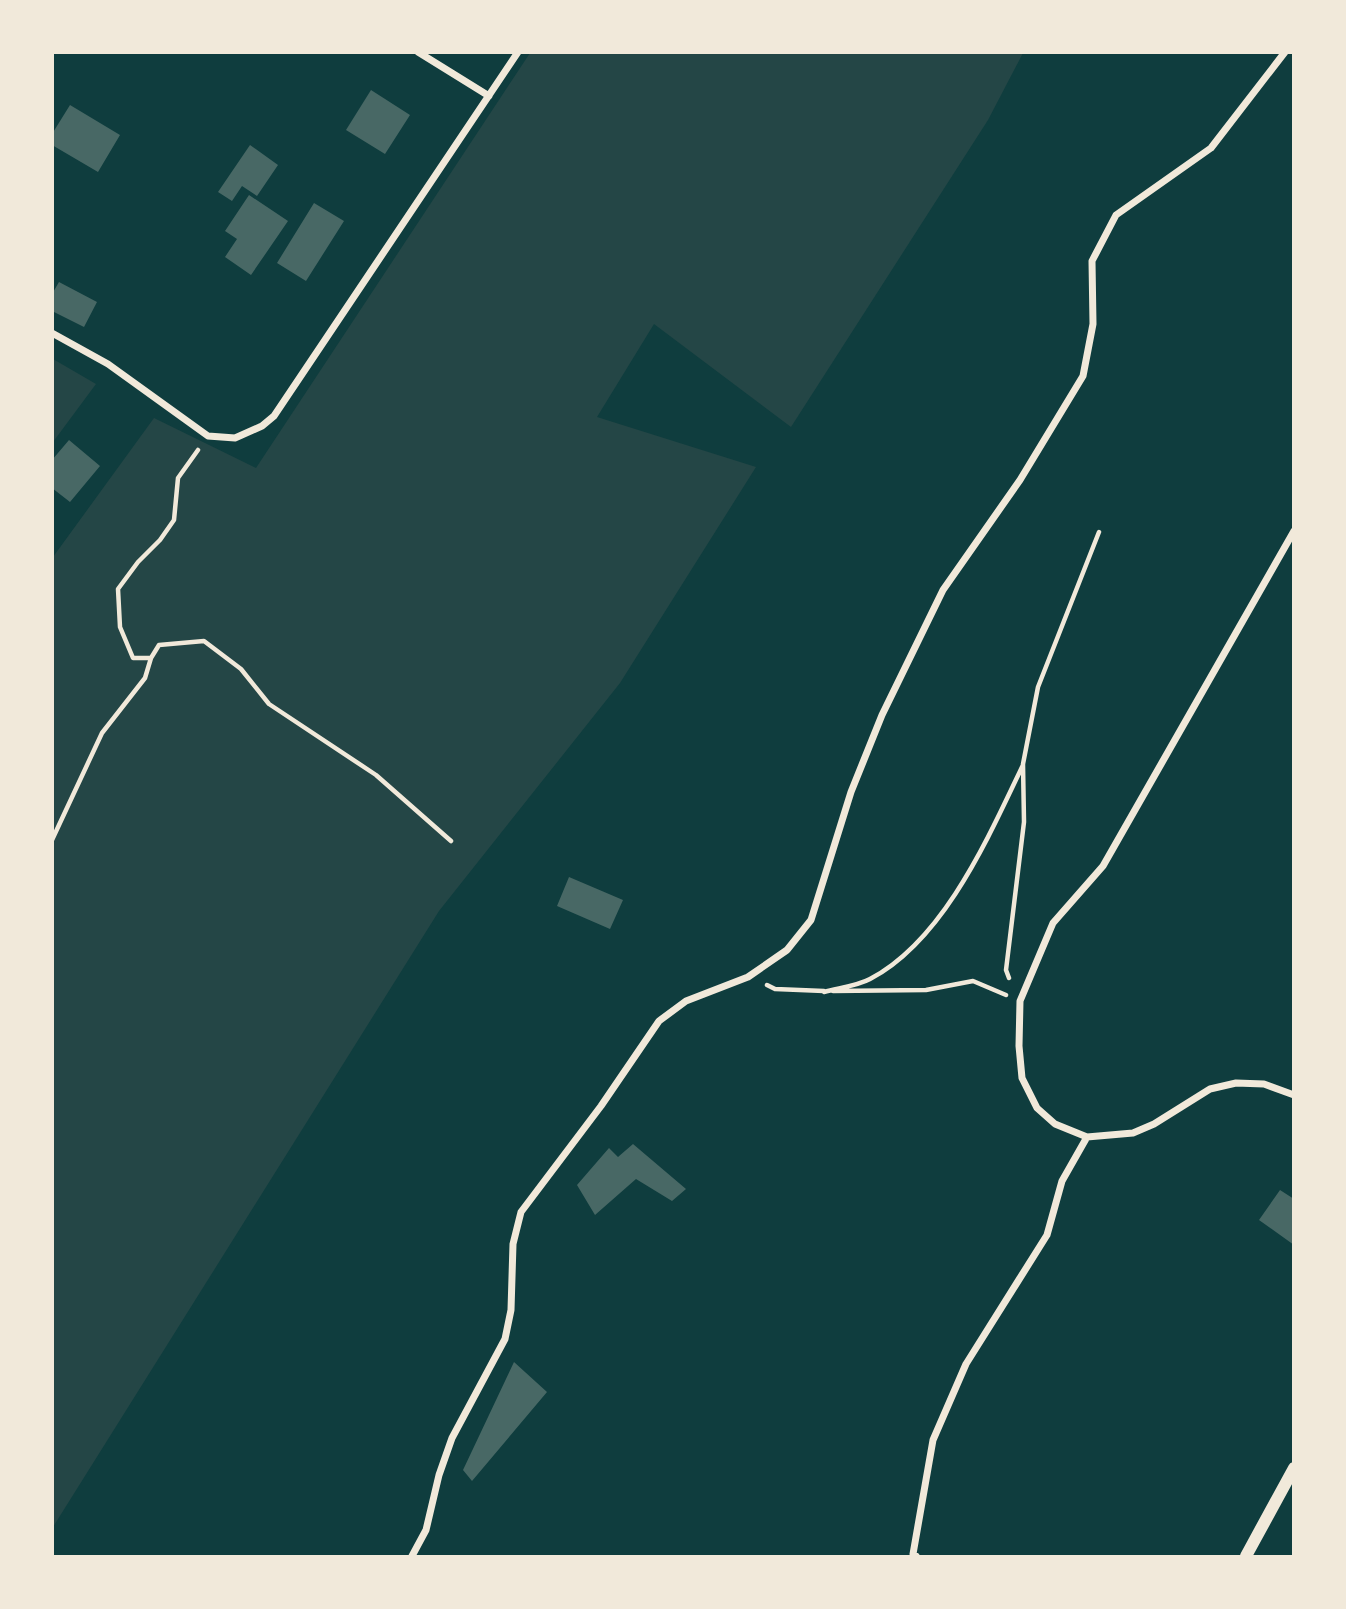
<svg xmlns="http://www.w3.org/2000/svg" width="1346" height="1609" font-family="Barlow,sans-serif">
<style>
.green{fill:#244646}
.building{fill:#486865}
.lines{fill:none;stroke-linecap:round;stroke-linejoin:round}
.path{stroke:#f1e9da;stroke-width:4.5}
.minor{stroke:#f1e9da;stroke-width:7}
.tertiary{stroke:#f1e9da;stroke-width:12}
</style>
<rect width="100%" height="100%" fill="#0f3d3e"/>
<path class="green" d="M530,53h493l-35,67 -197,307 -137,-103 -57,93 159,50 -136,216 -181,228 -386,616v-970l101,-139 102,50z
M53,359l43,25 -43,58z"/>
<path class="building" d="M371,90l39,25 -25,39 -39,-24z
M70,105l50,30 -22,37 -46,-27v-11z
M250,145l28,20 -21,31 -15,-10 -10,15 -14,-9z
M249,195l39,26 -37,54 -26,-18 12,-18 -12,-8z
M314,203l30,18 -38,60 -29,-18z
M59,282l38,20 -13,25 -32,-16v-17z
M69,440l31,26 -30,36 -18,-14v-28z
M569,877l54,23 -13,29 -53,-23z
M633,1144l53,45 -14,12 -36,-22 -41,36 -18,-30 32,-37 9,9z
M1280,1190l14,9v46l-35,-25z
M514,1362l33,30 -75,89 -9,-11z"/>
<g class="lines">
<path class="path" d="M151,658h-18l-13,-31 -2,-38 20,-27 22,-22 14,-20 4,-42 20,-28
M52,840l50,-107 43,-55 6,-20 8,-13 45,-4 37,28 28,35 107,71 75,66
M1009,978l-3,-8 18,-148 -1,-58 15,-77 61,-155
M767,985l8,4 49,2
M833,991l93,-1 47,-9 33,14
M824,992c14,-4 33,-6 46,-13 74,-39 118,-141 153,-214"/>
<path class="minor" d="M418,52l71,44
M52,333l56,31 100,72 27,2 27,-12 12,-10 244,-364
M1294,531l-191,335 -50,57 -33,78 -1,45 3,32 15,30 18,16 32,13 46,-4 21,-9 56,-35 26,-6 28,1 30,11
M412,1556l14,-26 13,-55 13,-37 53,-99 6,-29 2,-66 8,-32 80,-106 58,-85 27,-20 62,-24 39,-27 24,-30 40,-128 31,-77 61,-125 77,-110 63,-104 10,-52 -1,-63 24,-46 95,-67 74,-96
M916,1556l-3,-2 20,-114 33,-76 81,-129 15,-54 25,-44"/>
<path class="tertiary" d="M1246,1556l48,-88"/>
</g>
<rect width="1346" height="1609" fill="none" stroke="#f1e9da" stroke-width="108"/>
</svg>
